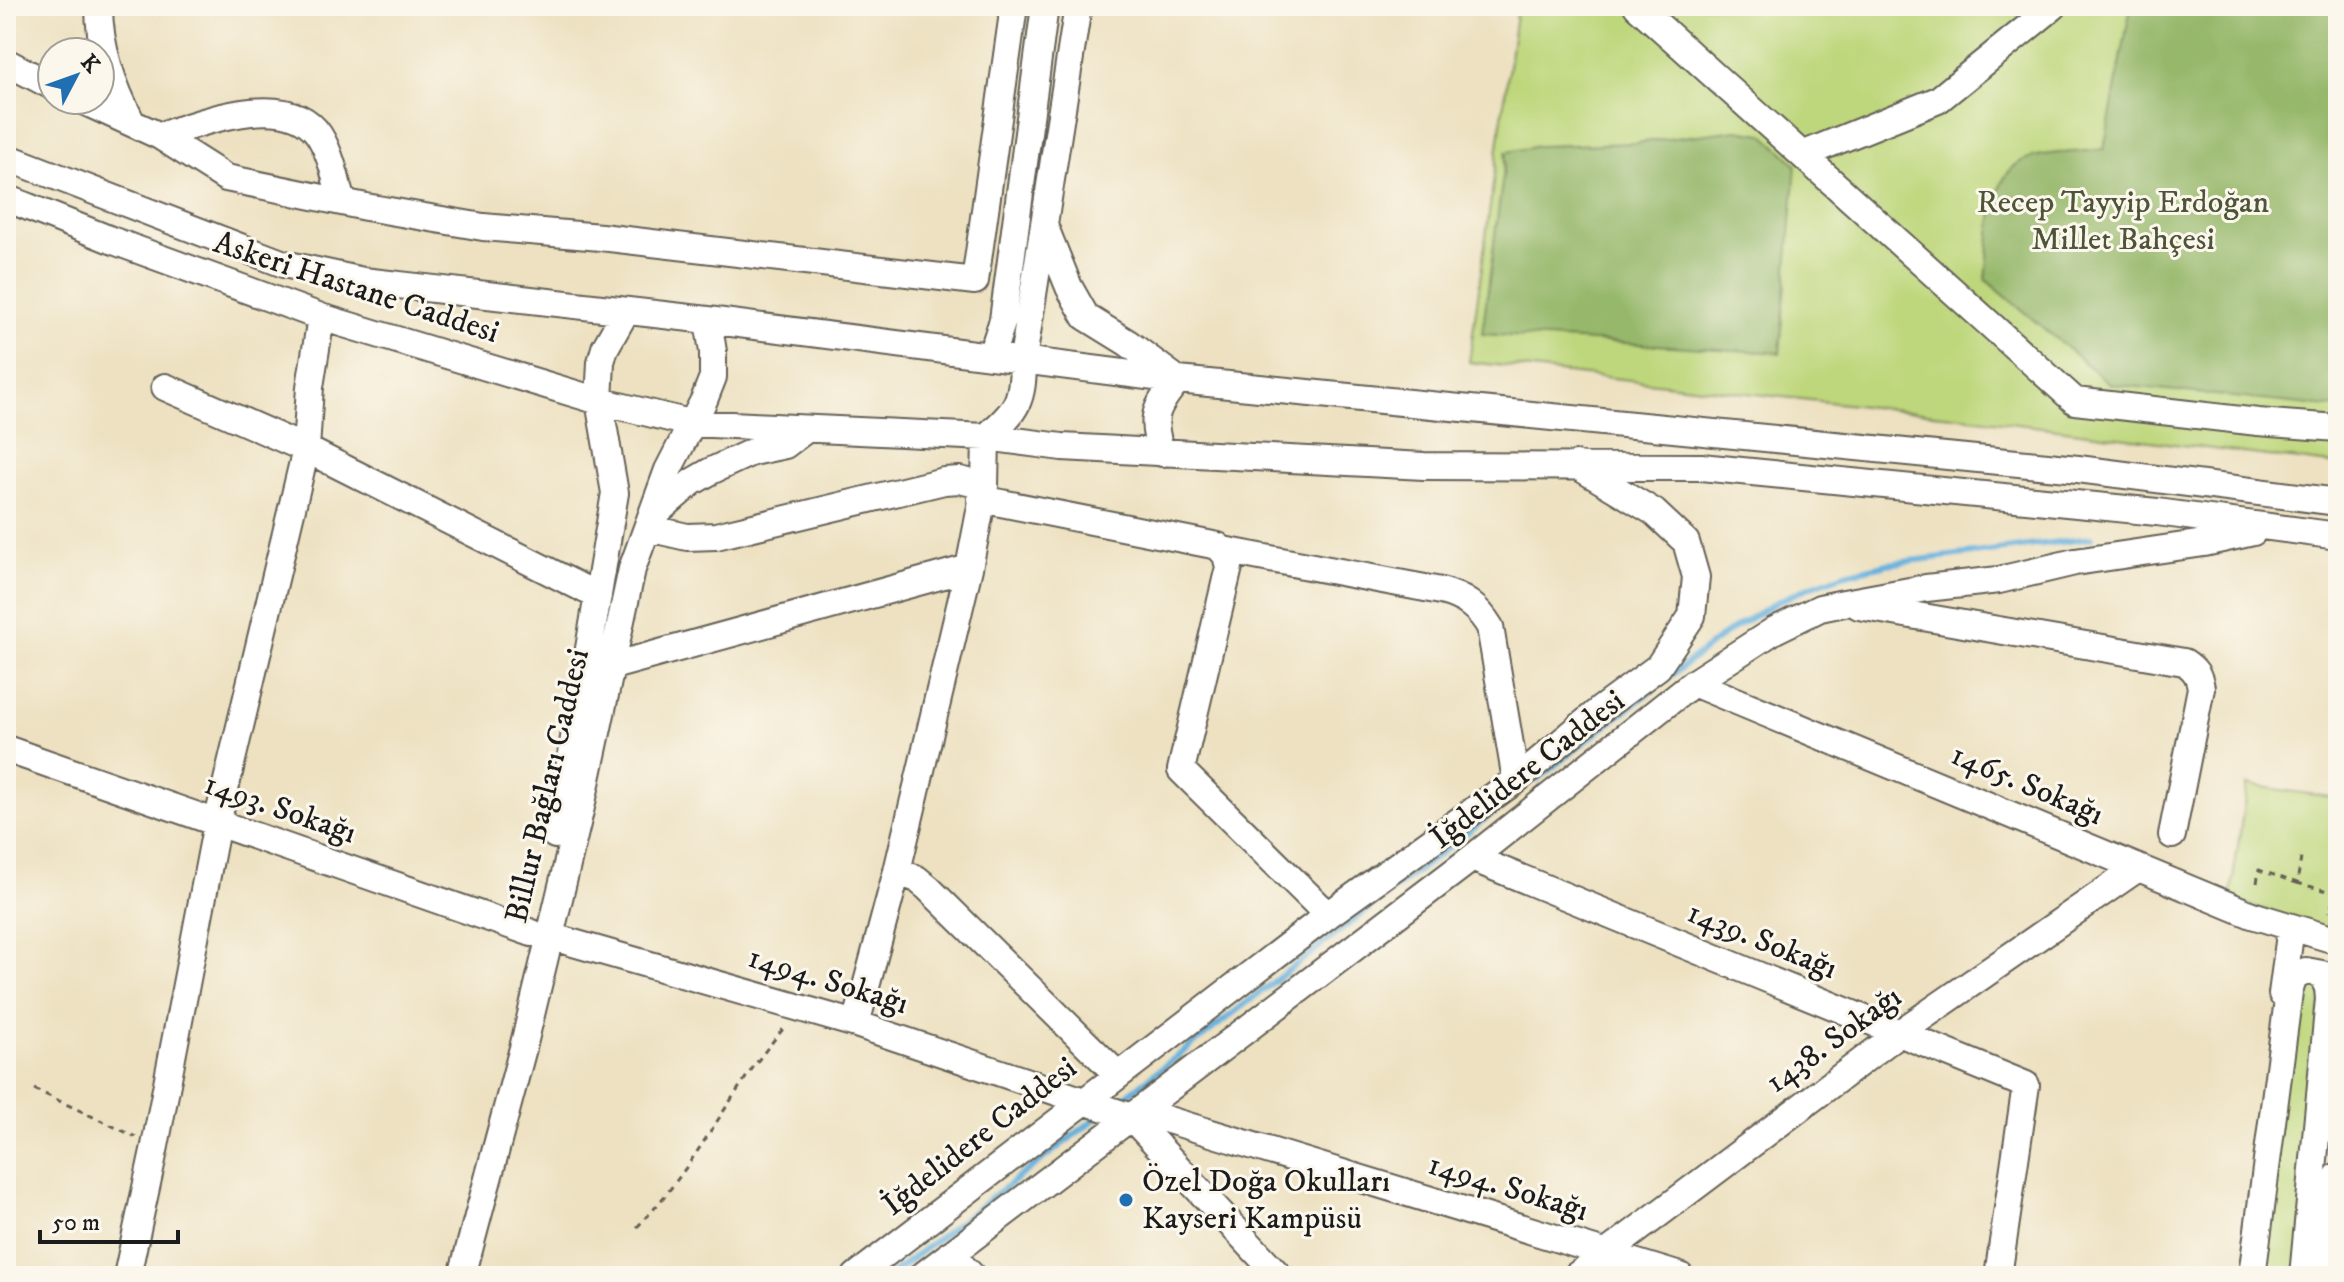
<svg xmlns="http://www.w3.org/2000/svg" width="2344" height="1282" font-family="'IM FELL DW Pica',serif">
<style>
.green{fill:#bed77b;stroke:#6d7a4c;stroke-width:2}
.forest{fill:#96b86b;stroke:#596a44;stroke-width:2}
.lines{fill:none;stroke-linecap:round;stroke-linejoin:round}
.stream{stroke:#65b0dd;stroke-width:6}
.minor-casing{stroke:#656156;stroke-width:30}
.path{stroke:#656156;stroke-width:3;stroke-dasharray:6 6;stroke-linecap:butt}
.minor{stroke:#fff;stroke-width:26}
.poi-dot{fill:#1f6fb2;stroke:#fbf7ec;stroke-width:3}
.labels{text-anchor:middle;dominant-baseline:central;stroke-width:6;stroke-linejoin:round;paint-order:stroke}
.park-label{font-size:32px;fill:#4d5438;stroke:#fbf7ec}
.street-label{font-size:32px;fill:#1c1c1c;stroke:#fbf7ec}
.poi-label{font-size:32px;fill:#1c1c1c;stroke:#fbf7ec;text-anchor:start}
</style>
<rect width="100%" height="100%" fill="#fbf7ec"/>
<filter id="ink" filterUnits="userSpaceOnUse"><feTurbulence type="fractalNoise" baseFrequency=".0125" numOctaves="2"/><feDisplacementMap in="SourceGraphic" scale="16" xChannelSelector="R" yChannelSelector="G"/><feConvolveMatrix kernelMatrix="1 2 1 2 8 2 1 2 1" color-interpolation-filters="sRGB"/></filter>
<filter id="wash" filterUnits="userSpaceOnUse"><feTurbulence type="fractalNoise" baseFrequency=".006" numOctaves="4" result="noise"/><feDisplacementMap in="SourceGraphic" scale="32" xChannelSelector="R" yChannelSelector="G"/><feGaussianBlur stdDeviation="1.8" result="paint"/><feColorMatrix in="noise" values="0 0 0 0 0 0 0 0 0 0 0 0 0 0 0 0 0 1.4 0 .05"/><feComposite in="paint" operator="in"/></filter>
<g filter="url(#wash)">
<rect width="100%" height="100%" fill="#ede1c1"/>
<path class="green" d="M1517,6h821v459l-368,-47 -501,-56z
M2247,785l91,13v135l-108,-34z
M2322,974l-19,302h-51l37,-284z"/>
<path class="forest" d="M2131,6h207v402l-228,-24 -124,-104c5,-37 0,-109 43,-122 23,-7 51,-5 75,-9z
M1737,130l26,4 33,30 -16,189 -298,-19 24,-182 33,-6 97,-3z"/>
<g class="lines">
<path class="stream" d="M1536,780l190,-147 51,-31 32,-15 33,-12 45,-11 204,-26
M1114,1105l394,-304
M889,1276l210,-160"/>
</g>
</g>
<g filter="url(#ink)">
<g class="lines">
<defs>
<path id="minor" d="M99,6c0,42 14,80 33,117
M1637,6l438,395 183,21 80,6
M6,62l46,24
M81,100l79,36 66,42 140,29 117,20 118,10 374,44 39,-275
M160,136c40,-13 128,-48 159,-1 12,19 17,44 22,65
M1802,155l136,-55 116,-94
M6,157l278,107 79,17 345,39 470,60 900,89 260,33
M6,198l105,42 210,77 278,84 91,22 296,14 76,10 362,19 277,1 456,45 181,24
M1046,230l23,57 17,30 42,26 50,37c-23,27 -29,39 -16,73
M991,356l12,-36 42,-314
M165,387l141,62 292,147
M981,499l237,47 8,9 3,12 -48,203 147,145
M656,513l36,-31 19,-11 41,-19 33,-7 20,-15
M648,528l39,9 29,-1 228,-55 16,-1 25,6
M1223,550l218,41c23,6 37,16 49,36l26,153
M1859,606l325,56c11,7 15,13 17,26l-29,147
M609,667l360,-99
M1693,683l559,232 86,26
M6,749l526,184
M555,835l8,-31 52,-311 -16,-92 2,-39 4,-14 21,-37
M1472,858l554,227 -28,191
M897,871l20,8 11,9 189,186
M549,936l307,88 275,93 148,159
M2282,994l9,-67
M856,1024l41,-153 72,-303 16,-82 1,-49c32,-27 37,-36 37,-78l55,-353
M1131,1117l31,1 518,158
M950,1254l22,22
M127,1276l28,-130 62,-323 89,-374 4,-62 11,-70
M462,1276l61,-228 58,-241 51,-238 36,-99 36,-70 9,-23v-25l-5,-32
M856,1276l472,-361 188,-135 85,-71 57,-42 34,-51 4,-39 -10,-35 -32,-30 -78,-47
M922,1276l550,-418 221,-175 82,-53 45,-22 24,-5 82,-15 73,-8 76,-18 129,-19 49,-11
M1576,1276l322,-242 240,-166
M2252,1276l37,-284 5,-15 12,-6 16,3 6,14 1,11 -26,277
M2327,1276l11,-100"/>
</defs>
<use href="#minor" class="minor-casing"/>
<path class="path" d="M2257,883l2,-13 38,13 4,-25
M2297,883l39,10 -7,19
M34,1089l102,48
M637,1227c59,-59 92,-136 147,-199"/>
<use href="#minor" class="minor"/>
</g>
</g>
<circle class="poi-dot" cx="1126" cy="1200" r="8"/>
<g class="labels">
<g class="park-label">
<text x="2123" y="203">Recep Tayyip Erdoğan<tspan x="2123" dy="37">Millet Bahçesi</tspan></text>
</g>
<g class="street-label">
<text transform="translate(356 288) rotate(18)">Askeri Hastane Caddesi</text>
<text transform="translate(1528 770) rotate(-38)">İğdelidere Caddesi</text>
<text transform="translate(2027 785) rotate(23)">1465. Sokağı</text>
<text transform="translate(548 786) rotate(-77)">Billur Bağları Caddesi</text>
<text transform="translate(280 809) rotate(19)">1493. Sokağı</text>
<text transform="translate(1762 941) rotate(22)">1439. Sokağı</text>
<text transform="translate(828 981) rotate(17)">1494. Sokağı</text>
<text transform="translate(1834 1040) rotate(-36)">1438. Sokağı</text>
<text transform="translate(980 1137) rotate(-38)">İğdelidere Caddesi</text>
<text transform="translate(1508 1188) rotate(17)">1494. Sokağı</text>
</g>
<g class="poi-label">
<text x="1142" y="1182">Özel Doğa Okulları<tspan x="1142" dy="37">Kayseri Kampüsü</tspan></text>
</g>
</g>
<rect width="2344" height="1282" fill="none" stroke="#fbf7ec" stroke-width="32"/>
<g transform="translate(76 76) rotate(49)"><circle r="38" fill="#fbf7ec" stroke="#a29f99" stroke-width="2"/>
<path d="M0-6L14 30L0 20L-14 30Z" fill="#1f6fb2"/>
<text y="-12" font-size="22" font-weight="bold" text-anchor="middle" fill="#1c1c1c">K</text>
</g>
<path d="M40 1230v12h138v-12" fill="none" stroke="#1c1c1c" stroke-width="4"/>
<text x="52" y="1230" font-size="24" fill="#1c1c1c" stroke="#fbf7ec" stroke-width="6" paint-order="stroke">50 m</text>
</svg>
